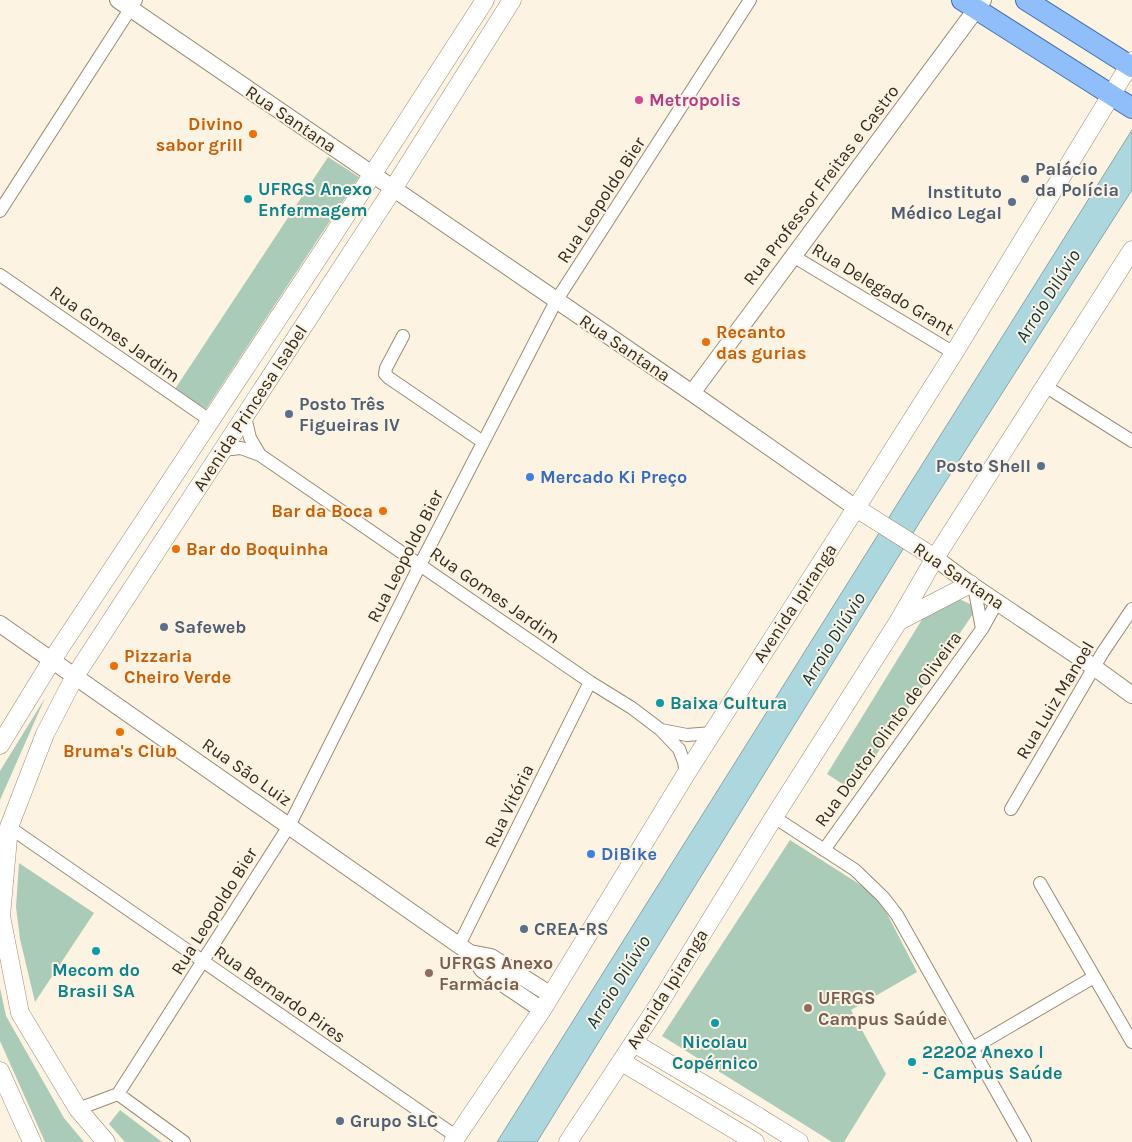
<svg xmlns="http://www.w3.org/2000/svg" width="1132" height="1142" font-family="Karla,sans-serif">
<style>
.green{fill:#aacbb8}
.water{fill:#acd7de;stroke:#88a4a6}
.lines{fill:none;stroke-linecap:round;stroke-linejoin:round}
.minor-casing{stroke:#9b8b72;stroke-width:14}
.tertiary-casing{stroke:#9b8b72;stroke-width:18}
.secondary-casing{stroke:#9b8b72;stroke-width:19}
.primary-casing{stroke:#3f6fac;stroke-width:22}
.minor{stroke:#fff;stroke-width:12}
.tertiary{stroke:#fff;stroke-width:16}
.secondary{stroke:#fff;stroke-width:18}
.primary{stroke:#90befa;stroke-width:20}
.hotel-dot{fill:#d1479c;stroke:#fdf3e2;stroke-width:2}
.food-dot{fill:#e8710a;stroke:#fdf3e2;stroke-width:2}
.service-dot{fill:#5c6f8a;stroke:#fdf3e2;stroke-width:2}
.culture-dot{fill:#0f9aa8;stroke:#fdf3e2;stroke-width:2}
.shop-dot{fill:#3f7fe0;stroke:#fdf3e2;stroke-width:2}
.education-dot{fill:#8d6e63;stroke:#fdf3e2;stroke-width:2}
.labels{text-anchor:middle;dominant-baseline:central;stroke-width:4;stroke-linejoin:round;paint-order:stroke}
.hotel-label{font-size:18px;font-weight:bold;fill:#b23c85;stroke:#fdf3e2;text-anchor:start}
.street-label{font-size:18px;fill:#332c22;stroke:#fdf3e2}
.food-label{font-size:18px;font-weight:bold;fill:#c56008;stroke:#fdf3e2;text-anchor:start}
.service-label{font-size:18px;font-weight:bold;fill:#4e5e75;stroke:#fdf3e2;text-anchor:start}
.culture-label{font-size:18px;font-weight:bold;fill:#0d838f;stroke:#fdf3e2;text-anchor:start}
.shop-label{font-size:18px;font-weight:bold;fill:#366cbe;stroke:#fdf3e2;text-anchor:start}
.education-label{font-size:18px;font-weight:bold;fill:#785e54;stroke:#fdf3e2;text-anchor:start}
.water-label{font-size:19px;font-style:italic;fill:#10383f;stroke:#fdf3e2}
</style>
<rect width="100%" height="100%" fill="#fdf3e2"/>
<path class="green" d="M328,157l31,20 -153,232 -31,-20z
M959,599l11,5 3,10 -121,176 -25,-16 99,-161z
M45,698l-45,102v-29z
M790,840l88,56 39,76 -66,38 35,64 -42,68h-12l-170,-106z
M19,863l75,50 -59,89 -15,-63 -4,-32z
M0,988l6,28 58,102 20,24h-39l-45,-101z
M120,1110l42,32h-37l-16,-18z"/>
<path class="water" d="M1132,130v60l-211,330 -384,622h-40z"/>
<g class="lines">
<defs>
<path id="minor" d="M0,211l136,-211
M793,256l161,97
M0,275l211,146
M403,336l-17,32 -1,6 4,4 94,64
M1045,386l87,55
M245,417l5,21 10,17
M222,450l19,-2 19,7 330,227 42,26 29,22 18,19 5,13 2,12
M974,586l8,43
M661,730l26,5 25,-2
M1011,809l92,-157 29,-43
M774,817l81,53 28,27 14,18 128,227
M9,827l448,310
M824,850l158,-221 15,-27
M1040,883l92,159
M459,945l131,-263
M971,1049l123,-72
M118,1094l66,48
M78,1109l40,-15 171,-268 131,-261 136,-264 194,-301"/>
<path id="tertiary" d="M118,0l574,393 164,115
M692,393l291,-393
M935,558l35,26 125,84 37,27
M0,624l470,329 13,17 59,40
M470,953l21,4 60,38"/>
<path id="secondary" d="M856,508l79,50
M899,621l71,-37
M0,745l52,-85 280,-423 153,-237
M634,1043l120,71 45,28
M622,1062l133,80
M0,1071l32,71
M106,1142l-28,-33 -58,-96 -19,-97 8,-89 36,-93 30,-58 318,-487 119,-189
M453,1142l89,-132 144,-236 170,-266 98,-155 178,-292
M568,1142l89,-135 117,-190 124,-195 37,-64 197,-308"/>
<path id="primary" d="M962,0l170,108
M1026,0l106,67"/>
</defs>
<use href="#minor" class="minor-casing"/>
<use href="#tertiary" class="tertiary-casing"/>
<use href="#secondary" class="secondary-casing"/>
<use href="#primary" class="primary-casing"/>
<use href="#minor" class="minor"/>
<use href="#tertiary" class="tertiary"/>
<use href="#secondary" class="secondary"/>
<use href="#primary" class="primary"/>
</g>
<circle class="hotel-dot" cx="639" cy="100" r="5"/>
<g class="food-dot">
<circle cx="253" cy="134" r="5"/>
<circle cx="706" cy="342" r="5"/>
<circle cx="383" cy="511" r="5"/>
<circle cx="176" cy="549" r="5"/>
<circle cx="114" cy="666" r="5"/>
<circle cx="120" cy="732" r="5"/>
</g>
<g class="service-dot">
<circle cx="1025" cy="179" r="5"/>
<circle cx="1012" cy="202" r="5"/>
<circle cx="289" cy="414" r="5"/>
<circle cx="1041" cy="466" r="5"/>
<circle cx="164" cy="627" r="5"/>
<circle cx="524" cy="929" r="5"/>
<circle cx="340" cy="1121" r="5"/>
</g>
<g class="culture-dot">
<circle cx="248" cy="199" r="5"/>
<circle cx="660" cy="703" r="5"/>
<circle cx="96" cy="951" r="5"/>
<circle cx="715" cy="1023" r="5"/>
<circle cx="912" cy="1062" r="5"/>
</g>
<g class="shop-dot">
<circle cx="530" cy="477" r="5"/>
<circle cx="591" cy="854" r="5"/>
</g>
<g class="education-dot">
<circle cx="429" cy="973" r="5"/>
<circle cx="808" cy="1008" r="5"/>
</g>
<g class="labels">
<g class="hotel-label">
<text x="649" y="100">Metropolis</text>
</g>
<g class="street-label">
<text transform="translate(291 119) rotate(34)">Rua Santana</text>
<text transform="translate(821 185) rotate(-53)">Rua Professor Freitas e Castro</text>
<text transform="translate(601 200) rotate(-57)">Rua Leopoldo Bier</text>
<text transform="translate(883 289) rotate(31)">Rua Delegado Grant</text>
<text transform="translate(115 334) rotate(35)">Rua Gomes Jardim</text>
<text transform="translate(625 348) rotate(34)">Rua Santana</text>
<text transform="translate(250 408) rotate(-57)">Avenida Princesa Isabel</text>
<text transform="translate(405 556) rotate(-63)">Rua Leopoldo Bier</text>
<text transform="translate(959 576) rotate(34)">Rua Santana</text>
<text transform="translate(495 595) rotate(35)">Rua Gomes Jardim</text>
<text transform="translate(795 603) rotate(-57)">Avenida Ipiranga</text>
<text transform="translate(1055 700) rotate(-59)">Rua Luiz Manoel</text>
<text transform="translate(888 729) rotate(-54)">Rua Doutor Olinto de Oliveira</text>
<text transform="translate(247 772) rotate(35)">Rua São Luiz</text>
<text transform="translate(509 806) rotate(-64)">Rua Vitória</text>
<text transform="translate(214 911) rotate(-58)">Rua Leopoldo Bier</text>
<text transform="translate(667 989) rotate(-58)">Avenida Ipiranga</text>
<text transform="translate(280 994) rotate(35)">Rua Bernardo Pires</text>
</g>
<g class="food-label">
<text x="243" y="124" text-anchor="end">Divino<tspan x="243" dy="21">sabor grill</tspan></text>
<text x="716" y="332">Recanto<tspan x="716" dy="21">das gurias</tspan></text>
<text x="373" y="511" text-anchor="end">Bar da Boca</text>
<text x="186" y="549">Bar do Boquinha</text>
<text x="124" y="656">Pizzaria<tspan x="124" dy="21">Cheiro Verde</tspan></text>
<text x="120" y="751" text-anchor="middle">Bruma's Club</text>
</g>
<g class="service-label">
<text x="1035" y="169">Palácio<tspan x="1035" dy="21">da Polícia</tspan></text>
<text x="1002" y="192" text-anchor="end">Instituto<tspan x="1002" dy="21">Médico Legal</tspan></text>
<text x="299" y="404">Posto Três<tspan x="299" dy="21">Figueiras IV</tspan></text>
<text x="1031" y="466" text-anchor="end">Posto Shell</text>
<text x="174" y="627">Safeweb</text>
<text x="534" y="929">CREA-RS</text>
<text x="350" y="1121">Grupo SLC</text>
</g>
<g class="culture-label">
<text x="258" y="189">UFRGS Anexo<tspan x="258" dy="21">Enfermagem</tspan></text>
<text x="670" y="703">Baixa Cultura</text>
<text x="96" y="970" text-anchor="middle">Mecom do<tspan x="96" dy="21">Brasil SA</tspan></text>
<text x="715" y="1042" text-anchor="middle">Nicolau<tspan x="715" dy="21">Copérnico</tspan></text>
<text x="922" y="1052">22202 Anexo I<tspan x="922" dy="21">- Campus Saúde</tspan></text>
</g>
<g class="shop-label">
<text x="540" y="477">Mercado Ki Preço</text>
<text x="601" y="854">DiBike</text>
</g>
<g class="education-label">
<text x="439" y="963">UFRGS Anexo<tspan x="439" dy="21">Farmácia</tspan></text>
<text x="818" y="998">UFRGS<tspan x="818" dy="21">Campus Saúde</tspan></text>
</g>
<g class="water-label">
<text transform="translate(1048 296) rotate(-58)">Arroio Dilúvio</text>
<text transform="translate(833 639) rotate(-58)">Arroio Dilúvio</text>
<text transform="translate(618 982) rotate(-58)">Arroio Dilúvio</text>
</g>
</g>
</svg>
